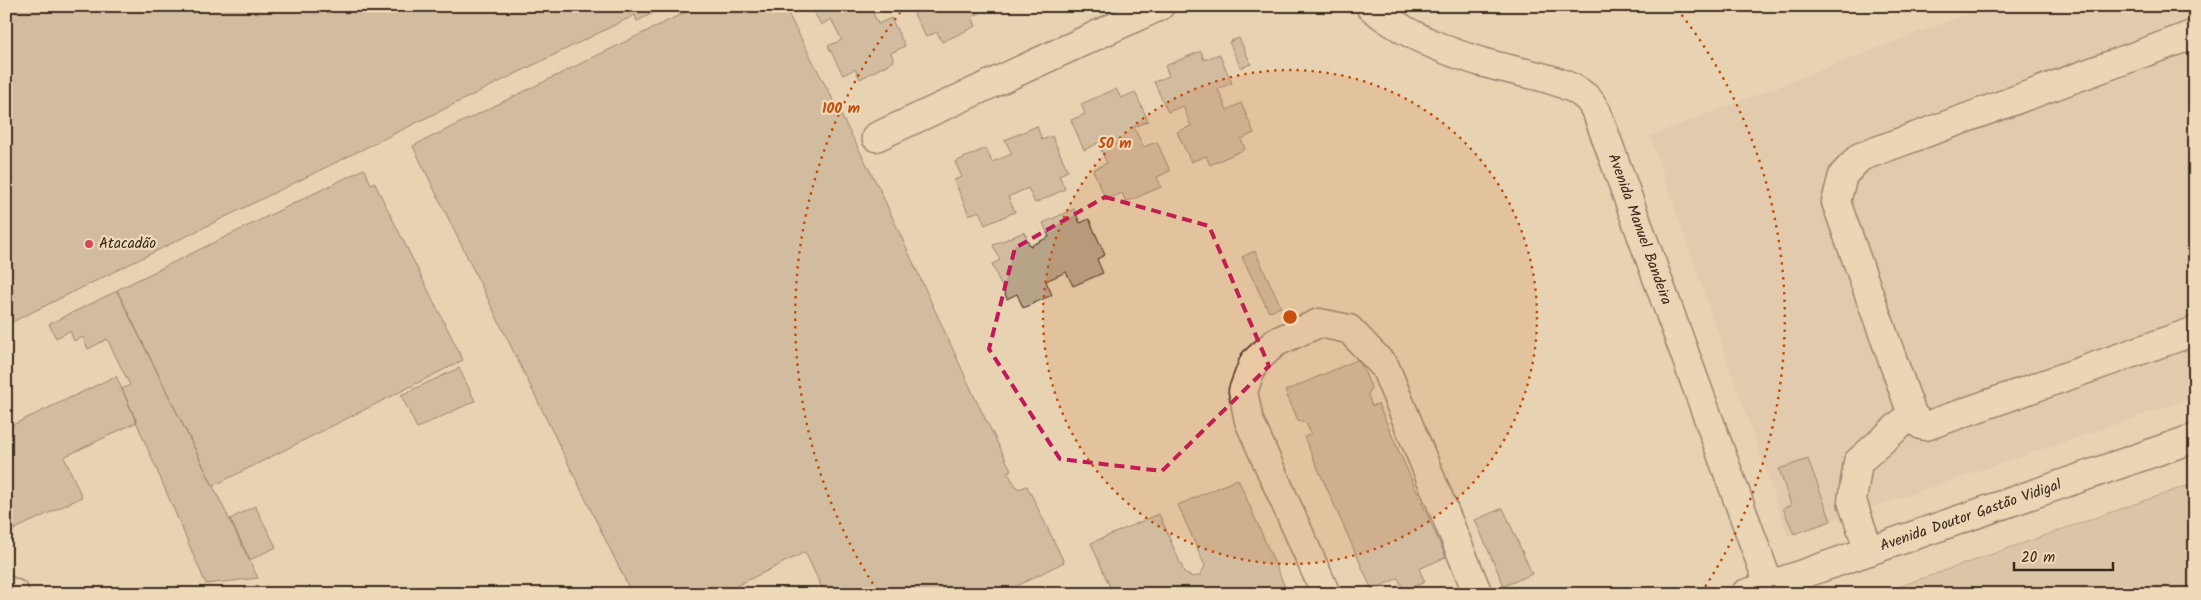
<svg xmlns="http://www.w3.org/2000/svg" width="2201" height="600" font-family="Kalam,sans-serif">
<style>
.built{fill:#d9c4a5}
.green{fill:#cab699;stroke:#82705c}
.building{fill:#b7a388;stroke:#3b2a1e}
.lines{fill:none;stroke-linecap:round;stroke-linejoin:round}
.minor-casing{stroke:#3b2a1e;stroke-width:31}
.highway-casing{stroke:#3b2a1e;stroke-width:31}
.minor{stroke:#eed9b8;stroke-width:28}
.highway{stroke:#eed9b8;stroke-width:28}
.marked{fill:none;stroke:#c2185b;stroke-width:4;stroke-dasharray:10 6;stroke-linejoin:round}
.ring{fill:none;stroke:#c55010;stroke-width:2.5;stroke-dasharray:2.5 5}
.poi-dot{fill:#d1495b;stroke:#eed9b8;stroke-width:2}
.labels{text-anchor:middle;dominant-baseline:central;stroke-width:4.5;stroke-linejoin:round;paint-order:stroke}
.street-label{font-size:15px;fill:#3b2a1e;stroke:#eed9b8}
.poi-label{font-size:15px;fill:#3b2a1e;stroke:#eed9b8;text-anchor:start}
.centre{fill:#c55010;stroke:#eed9b8;stroke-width:2.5}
.ring-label{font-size:15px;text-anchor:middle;font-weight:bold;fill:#c55010;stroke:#eed9b8;stroke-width:4.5;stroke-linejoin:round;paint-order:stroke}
</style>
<rect width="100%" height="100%" fill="#e7d2b2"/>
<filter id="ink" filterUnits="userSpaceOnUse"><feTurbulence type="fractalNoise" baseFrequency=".02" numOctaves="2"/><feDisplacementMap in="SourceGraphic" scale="10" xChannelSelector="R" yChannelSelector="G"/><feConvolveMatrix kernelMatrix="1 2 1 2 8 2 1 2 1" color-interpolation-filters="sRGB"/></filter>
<g filter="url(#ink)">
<path class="built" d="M1987,6h208v391l-407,139 -138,-400z"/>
<path class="green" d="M2195,483v104l-19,7h-298z"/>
<path class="building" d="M6,6h659v1l-28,14 -2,-6 -629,310z
M698,6h86l95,182 97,212 35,70 -4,2 11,17 9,-3 37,76 -63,32h-176l-20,-42 -85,42h-88l-219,-448z
M811,6h59l8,18 13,-6 14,28 -14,7 3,8 -34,18 -5,-10 -12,6 -15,-29 14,-6 -11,-21 -10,6z
M925,6h56l3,5 -12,6 4,9 -34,16 -5,-10 -11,5 -12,-23z
M1239,38l12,26 -10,4 -12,-26z
M1201,51l3,9 15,-6 13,29 -14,6 9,21 14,-7 13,30 -13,6 4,10 -35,16 -4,-9 -15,6 -14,-30 14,-6 -8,-20 -15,6 -14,-30 15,-6 -4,-10z
M1116,89l5,9 14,-6 13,29 -14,6 9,20 14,-5 13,29 -13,6 4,10 -35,15 -4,-9 -16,7 -13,-30 14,-7 -9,-20 -14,7 -13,-30 14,-6 -4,-10z
M1037,126l5,14 10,-4 16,35 -9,4 6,14 -30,14 -7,-15 -20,9 7,15 -30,13 -6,-14 -10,4 -15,-35 8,-3 -7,-15 31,-14 6,14 20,-8 -7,-14z
M364,169l7,15 3,-2 89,178 -250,126 -96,-196z
M1074,209l6,14 9,-4 16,36 -8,4 6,14 -30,13 -7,-14 -20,9 6,14 -29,13 -6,-14 -10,5 -15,-35 8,-4 -7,-15 31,-13 6,14 19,-9 -6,-14z
M1255,251l26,56 -12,5 -27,-55z
M117,291l96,195 45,92 -52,6 -84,-195 8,-4 -23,-46 -19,10 -5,-12 -9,4 -4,-10 -14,7 -7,-14z
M1359,359l12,28 -3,8 4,11 6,-2 68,153 -27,12 6,13 -21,9 -6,-13 -26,12 -68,-153 7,-3 -5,-11 -8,-3 -13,-29z
M459,368l16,33 -58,27 -16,-33z
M116,376l21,46 -73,35 18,40 -75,36 -1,-105z
M1808,459l23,62 -37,13 -11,-26 8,-3 -12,-36z
M1238,479l50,115h-71l-1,-4 -3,2 -8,-4 -4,2 -2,4h-86l-22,-51 68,-29 26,60 9,3 6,-2 5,-9 -27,-61z
M255,506l21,41 -26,13 -20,-41z
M1503,508l29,66 -28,12 -29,-66z"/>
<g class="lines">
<defs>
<g id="minor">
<path id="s1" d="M1370,6c32,27 69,43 108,55 30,10 86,16 108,36 5,4 8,11 11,16l172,472"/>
<path d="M876,137l284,-131"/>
<path d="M1912,414l9,11 5,1 269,-95"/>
<path d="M1869,551l-17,-50 6,-39 54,-48 -76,-212 7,-27 17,-18 335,-123"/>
<path d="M1326,594l-77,-173 -6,-30 11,-29 22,-20 43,-19 30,6 36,38 93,227"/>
</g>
<g id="highway">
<path d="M6,590l9,4"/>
<path id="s2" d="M1745,594l450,-156"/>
</g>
</defs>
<use href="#minor" class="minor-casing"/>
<use href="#highway" class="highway-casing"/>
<use href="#minor" class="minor"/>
<use href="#highway" class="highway"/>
</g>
</g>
<path d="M0 0H2201V600H0ZM1105,197l104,29 60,140 -107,105 -102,-12 -71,-110 26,-101z" fill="#e7d2b2" fill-opacity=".55" fill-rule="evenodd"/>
<path class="marked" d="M1105,197l104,29 60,140 -107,105 -102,-12 -71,-110 26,-101z"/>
<circle cx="1290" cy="317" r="247" fill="#c55010" fill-opacity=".12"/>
<g class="ring">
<circle cx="1290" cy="317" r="247"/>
<path d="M877 590A495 495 0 0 1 903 9M1677 9A495 495 0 0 1 1703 590"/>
</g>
<circle class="poi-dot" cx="89" cy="244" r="5"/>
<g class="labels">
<g class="street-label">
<text stroke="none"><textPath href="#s1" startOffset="380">Avenida Manuel Bandeira</textPath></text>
<text stroke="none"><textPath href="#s2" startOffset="239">Avenida Doutor Gastão Vidigal</textPath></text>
</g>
<g class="poi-label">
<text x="99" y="244">Atacadão</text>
</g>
</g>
<circle cx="1290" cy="317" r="8" class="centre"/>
<g class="ring-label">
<text x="841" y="113">100 m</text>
<text x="1115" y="148">50 m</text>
</g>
<rect width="2201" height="600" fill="none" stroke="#eed9b8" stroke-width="25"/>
<rect x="12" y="12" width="2176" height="575" fill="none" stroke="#3b2a1e" stroke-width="2" filter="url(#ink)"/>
<path d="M2014 562v8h99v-8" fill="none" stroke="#3b2a1e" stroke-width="2.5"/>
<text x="2021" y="562" font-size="15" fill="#3b2a1e" stroke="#eed9b8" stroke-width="4" paint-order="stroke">20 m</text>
</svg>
